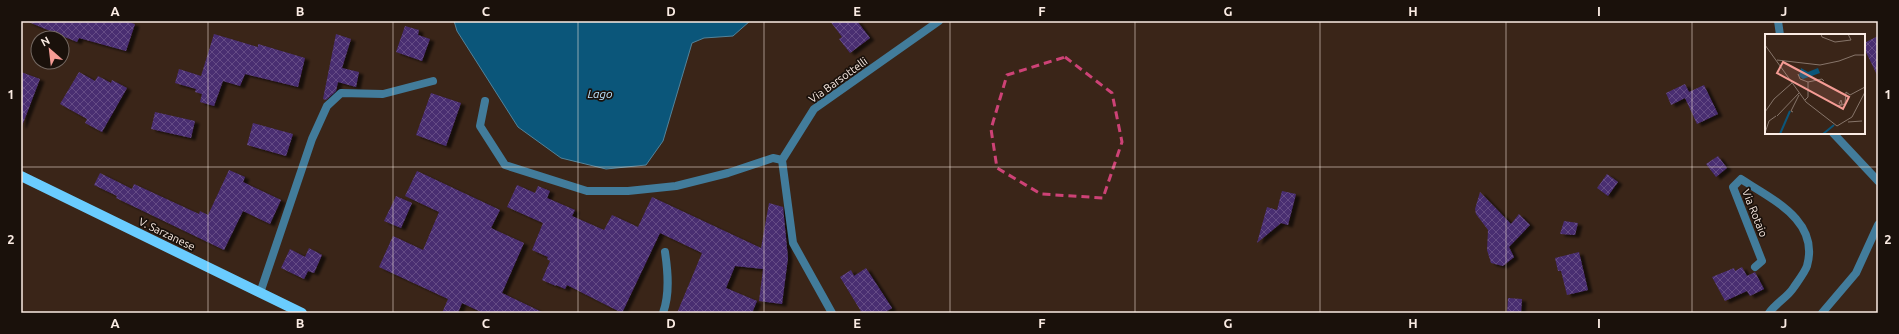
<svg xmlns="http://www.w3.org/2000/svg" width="1899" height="334" font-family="Ubuntu,sans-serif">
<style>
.water{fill:#0b567a;stroke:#53839a}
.building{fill:url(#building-cross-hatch);filter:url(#shadow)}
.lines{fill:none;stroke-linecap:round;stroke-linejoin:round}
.lane{stroke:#427c9b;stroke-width:8}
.street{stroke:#427c9b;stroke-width:8}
.primary{stroke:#6accfe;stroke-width:10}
.marked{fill:none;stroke:#cd4276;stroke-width:3;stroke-dasharray:8 5;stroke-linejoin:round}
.grid{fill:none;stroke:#fbece4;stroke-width:1;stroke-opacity:0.55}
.labels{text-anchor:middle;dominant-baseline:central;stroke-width:3.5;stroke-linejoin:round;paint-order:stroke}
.street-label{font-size:11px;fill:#fbece4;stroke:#1a110b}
.water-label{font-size:12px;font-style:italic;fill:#b7e0fb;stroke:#1a110b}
.inset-river{fill:none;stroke:#0b567a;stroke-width:2}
.inset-road{fill:none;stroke:#87756a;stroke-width:1}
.view{fill:#f59c95;fill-opacity:0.15;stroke:#f59c95;stroke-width:2}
.inset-edge{fill:none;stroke:#fbece4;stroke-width:2}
.neatline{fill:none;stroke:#fbece4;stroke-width:1.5}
.grid-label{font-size:13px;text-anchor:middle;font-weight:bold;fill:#fbece4}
</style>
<defs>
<pattern id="building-cross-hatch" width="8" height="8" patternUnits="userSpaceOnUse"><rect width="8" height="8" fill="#4a2e71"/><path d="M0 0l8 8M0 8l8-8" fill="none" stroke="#654c85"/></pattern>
<filter id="shadow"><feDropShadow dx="4.5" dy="2.5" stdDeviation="1" flood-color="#0009"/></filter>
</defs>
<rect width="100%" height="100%" fill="#3a2518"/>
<path class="water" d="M454,21h296l-17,15 -29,2 -12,5 -29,98 -17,24 -40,4 -45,-11 -43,-31 -61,-96z"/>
<path class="building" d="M26,21h99l10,3 -9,27 -47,-13 -2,4z
M830,21h27l13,17 -20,15 -11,-14 3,-2z
M405,26l14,4 -1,5 12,4 -8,22 -26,-9z
M214,34l44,13v-3l47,14 -7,29 -53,-13 -5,12 -17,-5 -9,25 -14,-4 2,-8 -7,-2 1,-3 -21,-6 4,-14 22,7z
M336,34l15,5 -9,29 17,4 -3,15 -18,-5 -2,9 -10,9 -3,-1z
M1878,36v41l-14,-29v-5z
M21,72l19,7 -18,47h-1z
M79,72l16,9 3,-5 13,7 1,-3 15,8 -25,44 -17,-9 2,-4 -27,-15z
M1685,84l4,8 15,-7 14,29 -21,10 -12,-26 -14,7 -5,-12z
M431,93l30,10 -15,43 -30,-11z
M155,112l40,9 -4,17 -40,-9z
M253,123l40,11 -7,22 -39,-11z
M1718,156l9,12 -11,9 -10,-13z
M229,170l16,7 -2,5 38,18 -11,24 -27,-13 -19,39 -108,-52 1,-2 -23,-11 6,-12 32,16 2,-5 65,30 1,-3 8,4z
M417,171l83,39 -9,18 33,15 -22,50 42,20h-61l-21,-10 -4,10h-16l6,-14 -69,-32 14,-31 30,14 16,-38 -34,-16z
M1607,174l11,8 -10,14 -11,-8z
M517,185l18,8 3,-7 12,5 -3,7 28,12 -3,6 32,14 8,-15 26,12 14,-30 109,51 8,-45 14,4 5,51 -6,46 -23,-3 4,-32 -28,-3 -9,22 31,13 -5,12h-75l25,-60 -42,-20 -38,80 -55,-28 -2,4 -9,-4v1l-14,-6 8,-19 -3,-2 1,-2 -16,-7 11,-27 -36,-16z
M1282,191l14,3 -8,31 -7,-2 -24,20 10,-36 10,3z
M1480,192l31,32 8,-10 11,11 -21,22 5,10 -11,9 -12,-3 -4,-13 1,-20 -12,-16 -1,-5z
M396,196l16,7 -11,25 -17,-7z
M1564,221l14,2 -3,12 -15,-1z
M309,248l13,7 -8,18 -6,-2 -4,8 -23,-11 9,-19 15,8z
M1579,252l9,38 -21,5 -6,-24h-3l-3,-13z
M1742,267l5,9 8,-4 9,17 -14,7 -3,-5 -22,10 -13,-24 22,-9 1,3z
M866,268l26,40 -8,5h-22l-22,-36 11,-7 3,6z
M1508,298l14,1 -1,14h-14z"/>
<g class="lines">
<path class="lane" d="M663,313c7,-19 5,-41 2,-61"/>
<path class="street" d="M1778,21l2,14
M485,101l-5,25 25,39 82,26h41l48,-5 52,-13 45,-15 9,2
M1833,133l45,48
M1755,267l7,-6 -29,-74 8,-8c30,20 79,41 66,87 -2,6 -9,15 -13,21 -6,10 -18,16 -25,26
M260,293l52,-154 15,-33 14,-13 42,1 50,-13
M832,313l-39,-70 -11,-83 32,-51 125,-88
M1822,313l34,-40 22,-48"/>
<path class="primary" d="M21,176l281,137"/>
</g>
<path class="marked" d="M1065,57l47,36 10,49 -19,56 -62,-4 -44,-26 -6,-39 16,-54z"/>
<path class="grid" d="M208,21v292M393,21v292M578,21v292M764,21v292M950,21v292M1135,21v292M1320,21v292M1506,21v292M1692,21v292M21,167h1857"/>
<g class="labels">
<g class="street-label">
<text transform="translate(838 80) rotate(-36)">Via Barsottelli</text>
<text transform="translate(1755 213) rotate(68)">Via Rotaio</text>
<text transform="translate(167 234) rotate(26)">V. Sarzanese</text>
</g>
<g class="water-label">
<text x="600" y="93">Lago</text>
</g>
</g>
<g transform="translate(1765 34)">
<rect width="100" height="100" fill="#3a2518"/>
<path d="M36,34l7,4 10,-4 2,5 -17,6 -4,-3z" fill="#0b567a"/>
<path class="inset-river" d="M15,100l10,-23M58,100l11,-9"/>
<path class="inset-road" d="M56,0l1,3 13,5 16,-2 -3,-6M0,11l41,57 31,24M12,26l43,5 19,-4 16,-6h10M33,40l2,5 8,3M43,48l14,-3 2,2M40,66l3,-3v-15M73,72l7,-2 1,-12 4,3 15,-8M73,72l4,-2 -1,-4 -2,4M0,78l9,-13 18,-16M28,78l-2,-1 8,-16M12,82l22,-23M83,88l14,-1M72,92l15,-9 13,-25M0,99l4,-12 7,-5"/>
<path class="view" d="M18,28l66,35 -6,12 -66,-36z"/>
<rect width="100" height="100" class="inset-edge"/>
</g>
<rect width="1899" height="334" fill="none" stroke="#1a110b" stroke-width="44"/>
<g transform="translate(50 50) rotate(332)"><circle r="19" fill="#1a110b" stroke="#746962"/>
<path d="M0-3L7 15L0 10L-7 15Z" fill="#f59c95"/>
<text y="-6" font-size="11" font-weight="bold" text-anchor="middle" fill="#fbece4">N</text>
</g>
<rect x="22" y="22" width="1855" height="290" class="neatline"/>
<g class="grid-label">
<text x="115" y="16">A</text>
<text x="300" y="16">B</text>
<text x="486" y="16">C</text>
<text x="671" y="16">D</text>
<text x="857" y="16">E</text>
<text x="1042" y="16">F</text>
<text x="1228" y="16">G</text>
<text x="1413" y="16">H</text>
<text x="1599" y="16">I</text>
<text x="1784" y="16">J</text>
<text x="11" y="99">1</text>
<text x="1888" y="99">1</text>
<text x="11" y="244">2</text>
<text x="1888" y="244">2</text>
<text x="115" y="328">A</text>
<text x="300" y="328">B</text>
<text x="486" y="328">C</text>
<text x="671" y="328">D</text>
<text x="857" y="328">E</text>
<text x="1042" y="328">F</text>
<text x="1228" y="328">G</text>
<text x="1413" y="328">H</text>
<text x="1599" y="328">I</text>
<text x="1784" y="328">J</text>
</g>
</svg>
